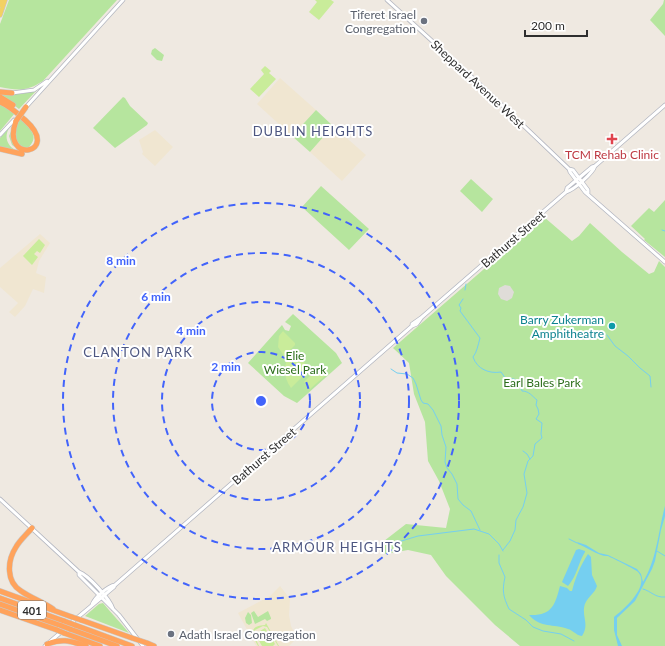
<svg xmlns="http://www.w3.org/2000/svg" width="665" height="646" font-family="Lato,sans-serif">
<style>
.education{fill:#f0e6d1}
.green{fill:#b6e59e}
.pitch{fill:#c9ec9a}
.plaza{fill:#dfdcd8}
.water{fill:#75cff0}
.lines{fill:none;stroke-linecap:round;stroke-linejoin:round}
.stream{stroke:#75cff0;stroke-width:1}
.secondary-casing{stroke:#b4b7c1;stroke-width:4.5}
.primary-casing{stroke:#c9c9c9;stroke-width:5.5}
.highway-casing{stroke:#c9c9c9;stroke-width:6}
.secondary{stroke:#fff;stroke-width:3}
.primary{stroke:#f2d163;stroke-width:4}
.highway{stroke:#ffa35c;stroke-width:5}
.highway-bridge-casing{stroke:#c9c9c9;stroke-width:6;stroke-linecap:butt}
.highway-bridge{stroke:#ffa35c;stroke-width:5}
.ring{fill:none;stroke:#4264fb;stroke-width:2;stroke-dasharray:7 5}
.worship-dot{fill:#6b7280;stroke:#fff;stroke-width:1.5}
.health-dot{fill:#e0444e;stroke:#fff;stroke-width:1.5}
.culture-dot{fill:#0f9aa8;stroke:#fff;stroke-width:1.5}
.labels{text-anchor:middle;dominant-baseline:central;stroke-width:4;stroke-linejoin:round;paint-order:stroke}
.shield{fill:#fff;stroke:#6d6d6d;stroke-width:1}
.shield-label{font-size:11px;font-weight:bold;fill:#2e2e2e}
.worship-label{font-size:12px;fill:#5b616d;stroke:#fff;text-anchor:end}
.street-label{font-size:12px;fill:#2e2e2e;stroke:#fff}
.health-label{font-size:12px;fill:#be3a42;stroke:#fff}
.culture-label{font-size:12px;fill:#0d838f;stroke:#fff;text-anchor:end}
.park-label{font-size:12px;fill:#2c6e1b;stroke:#fff}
.neighbourhood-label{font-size:13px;letter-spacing:1px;fill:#4d5680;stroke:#fff}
.centre{fill:#4264fb;stroke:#fff;stroke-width:2}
.ring-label{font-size:12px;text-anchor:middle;font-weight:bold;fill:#4264fb;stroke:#fff;stroke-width:4;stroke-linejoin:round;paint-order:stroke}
</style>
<rect width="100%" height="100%" fill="#efe9e1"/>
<path class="education" d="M280,78l36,32 -24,26 -35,-32z
M333,126l33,29 -24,26 -32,-29z
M155,130l18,17 -18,19 -13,-12 1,-2 -4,-12z
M40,234l10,9 -11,18 -3,12 10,4 -2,16 -11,-4 -8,17 -10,11 -6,-5 9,-9 -18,-16v-19z
M280,586l10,13 -1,16 2,11 6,12 -8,8h-33l-18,-33 32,-17z"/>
<path class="green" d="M9,0h108l-74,81c-16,10 -24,10 -43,6v-63z
M664,0h1v36l-15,-16 13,-16z
M155,48l9,7 -2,6 -5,-1 -6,-6 1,-4z
M37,90l-18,19 -9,-7 -10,-6v-2h21z
M123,97l2,1 5,8 18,17 -1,2 -32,23 -22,-20z
M0,104l15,9 -15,18z
M316,110l17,16 -23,26 -18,-16z
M21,118c8,10 19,17 8,29l-11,2 -6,-4 -3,-9 3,-7z
M9,128c-5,9 -2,17 6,22l-15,-2v-10z
M471,179l22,20 -11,13 -22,-21z
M321,186l48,43 -20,21 -47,-43z
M665,200v57l-21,-17 1,-1 -14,-13 18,-18 5,4z
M544,217l28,24 7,-5 11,-13 32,29 27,22 5,-2 5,-11 6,6v379h-145l-25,-21 -49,-49 -15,-21 -23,-5 -23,4 -1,-13 22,-17 40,4 4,-19 -11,-28 -11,-20 -3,-39 -11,-28 -5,-31 -16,-15z
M293,314l43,39 6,10 -45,40 -13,-7 -36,-33 34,-38 3,5 4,1 2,-5 -6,-4z
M103,603c9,11 18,20 26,30l-44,-17 14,-12z
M254,611l4,6 10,-6 3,7v1l-4,2 -2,-2 -10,5 -4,-11z
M248,612l3,3 1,8 -3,2 -3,-2 -1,-5z"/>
<path class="pitch" d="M315,0h16l3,2 -15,18 -10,-8 8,-10z
M265,66l6,5 -2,2 7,6 -17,18 -9,-8 14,-15 -3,-4z
M39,239l6,6 -5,8 -3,-2 -3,3 4,3 -6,8 -9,-9z
M283,331l12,12v2l-11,11 -6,-9 1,-11z
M292,351l17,16v3l-18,18c-9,-13 -8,-24 1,-37z
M320,366l7,8 -17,15 -6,-7z
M266,623l13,23h-1l-11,-19 -4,-1 -8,4 -2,3 6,13h-1c-6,-11 -10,-20 7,-21z
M265,628l10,16 -2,2h-11l-7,-12z"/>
<path class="plaza" d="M505,285l5,1 4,6 -2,6 -5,3 -6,-2 -3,-5 1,-6z"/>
<path class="water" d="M665,506v10l-4,14 -6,31 -3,8 -17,32 -18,17v17l5,11h-4l-4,-16v-13c9,-7 37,-31 24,-45 -3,-3 -24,-13 -30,-16 -8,1 -22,-9 -30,-12l-1,-2 9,3 13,8 9,2 29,14 4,5 2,8c14,-23 15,-50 22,-76z
M579,549l6,2v1c-7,11 -8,24 -17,34l-6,-4 14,-32z
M588,554l3,3 1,18 5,11c-2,8 -12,12 -13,22 -1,11 5,17 -2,28 -7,-1 -9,-6 -14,-7 -16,-6 -26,0 -39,-14 23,1 26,-10 31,-29l7,2 3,3h2c3,-12 8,-25 16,-37z"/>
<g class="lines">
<path class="stream" d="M662,230l3,1
M465,290l1,-6
M463,299l-4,6 2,3 -1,3 20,27c-2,7 -3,14 -7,19 4,12 16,17 28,15l5,7h8l5,3 3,9c7,0 10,5 15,9l-1,5 2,4 1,5 -3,5 6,4 -1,11 1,4 -7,6 -2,12 -5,5 -4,13 3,19 -4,14 -7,13 -1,10 -5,11 -7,9
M607,335l8,11 13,10 12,12 10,8 1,11
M391,369l6,4 10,1 6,4 3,6 5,16 2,3 5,1 5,6 8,16 1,9 4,12 -1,15 2,6 5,6 5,10 1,15 5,6 8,6 9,19
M523,451l4,3 3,5
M569,539l8,4
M398,542l20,-6 56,-7 15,5 10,10 4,7
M657,551l8,5
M499,555v8l6,14c-3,14 -2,19 4,32l17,11 7,7 10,4 18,3 13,7
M643,589c8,2 12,9 22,8"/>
<defs>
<path id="secondary" d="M387,0l98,89 84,80 4,1 15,20v3
M12,93l22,-3 13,-9
M26,107l97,-107
M0,135l14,-15
M569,169l1,3 15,20 80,70
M566,192c8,-2 27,-19 29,-26
M412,326v-2l10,-7
M0,499l79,73c9,3 31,27 34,37
M79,572v3l40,40 24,31
M92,605c2,-7 16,-19 23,-20
M71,623l43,-36 1,-2 297,-259 5,-2 5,-7 144,-125 1,-4 25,-21 3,-1 70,-61
M45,646l22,-19"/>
<path id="primary" d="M0,5l2,-5
M0,15l5,-15"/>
<path id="highway" d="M0,92l12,1
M0,97l13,8
M0,102c10,4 17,11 25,18 38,34 -25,45 -9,1
M0,149l22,5
M32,528c-6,7 -12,12 -16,19 -9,14 -10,35 5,44 10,7 22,11 32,18
M0,591l72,26
M0,598l64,23
M0,604l62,22
M0,610l57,20
M81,620l51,18
M75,625l57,21
M70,629l47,17
M64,633l36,13
M147,643l7,3
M47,644c16,-6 23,-3 39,2"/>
</defs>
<use href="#secondary" class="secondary-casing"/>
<use href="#primary" class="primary-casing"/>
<use href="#highway" class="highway-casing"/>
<use href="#secondary" class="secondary"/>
<use href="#primary" class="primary"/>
<use href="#highway" class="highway"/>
<defs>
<path id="highway-bridge" d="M16,121l10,-14
M72,617l9,3
M64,621l11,4
M62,626l8,3
M57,630l7,3
M132,638l15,5"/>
</defs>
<use href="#highway-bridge" class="highway-bridge-casing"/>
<use href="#highway-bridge" class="highway-bridge"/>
</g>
<g class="ring">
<circle cx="261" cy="401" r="49"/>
<circle cx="261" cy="401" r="99"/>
<circle cx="261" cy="401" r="148"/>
<circle cx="261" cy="401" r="198"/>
</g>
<g class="worship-dot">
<circle cx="424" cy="21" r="4"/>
<circle cx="171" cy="634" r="4"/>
</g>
<path class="health-dot" d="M610 133h4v4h4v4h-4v4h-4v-4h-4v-4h4z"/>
<circle class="culture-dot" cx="612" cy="326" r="4"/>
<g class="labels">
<rect class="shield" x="18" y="601" width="28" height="18" rx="3"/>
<g class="shield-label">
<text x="32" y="610">401</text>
</g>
<g class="worship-label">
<text x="416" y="14">Tiferet Israel<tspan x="416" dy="14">Congregation</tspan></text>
<text x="179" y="634" text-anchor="start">Adath Israel Congregation</text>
</g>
<g class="street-label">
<text transform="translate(478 84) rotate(43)">Sheppard Avenue West</text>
<text transform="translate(513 239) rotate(-41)">Bathurst Street</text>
<text transform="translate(264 456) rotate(-41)">Bathurst Street</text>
</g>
<g class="health-label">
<text x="612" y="154">TCM Rehab Clinic</text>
</g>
<g class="culture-label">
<text x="604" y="319">Barry Zukerman<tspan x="604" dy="14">Amphitheatre</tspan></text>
</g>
<g class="park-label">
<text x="295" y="355">Elie<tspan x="295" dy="14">Wiesel Park</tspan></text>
<text x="542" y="382">Earl Bales Park</text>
</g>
<g class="neighbourhood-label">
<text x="313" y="131">DUBLIN HEIGHTS</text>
<text x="138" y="352">CLANTON PARK</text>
<text x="337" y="547">ARMOUR HEIGHTS</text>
</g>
</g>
<circle cx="261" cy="401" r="6" class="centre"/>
<g class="ring-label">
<text x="121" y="265">8 min</text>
<text x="156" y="301">6 min</text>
<text x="191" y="335">4 min</text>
<text x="226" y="371">2 min</text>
</g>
<path d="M525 30v6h62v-6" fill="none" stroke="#2e2e2e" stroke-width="2"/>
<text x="531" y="30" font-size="12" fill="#2e2e2e" stroke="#ffffff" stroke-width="3" paint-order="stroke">200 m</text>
</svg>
